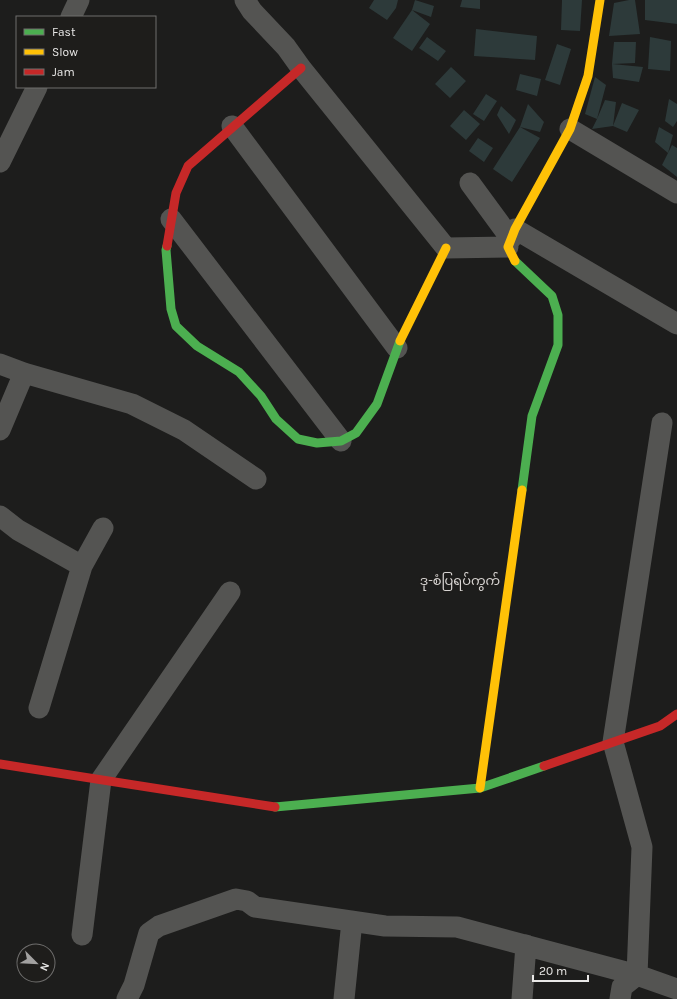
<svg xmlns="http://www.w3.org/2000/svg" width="677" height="999" font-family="Karla,'Noto Sans Myanmar',sans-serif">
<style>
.building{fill:#2d3a3a}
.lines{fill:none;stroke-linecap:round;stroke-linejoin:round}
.street{stroke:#545452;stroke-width:21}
.fast{stroke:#4caf50;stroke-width:9}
.slow{stroke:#ffc107;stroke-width:9}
.jam{stroke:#c62828;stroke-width:9}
.labels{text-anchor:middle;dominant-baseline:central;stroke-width:3.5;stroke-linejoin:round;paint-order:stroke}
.quarter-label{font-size:13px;fill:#d8d5d3;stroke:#1e1d1b}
</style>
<rect width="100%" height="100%" fill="#1d1d1c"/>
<path class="building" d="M374,0h24l-2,8 -9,12 -18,-12z
M415,0l19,6 -3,11 -19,-7 18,14 -18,27 -19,-13 19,-28z
M462,0h18v9l-20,-2z
M562,0h20l-2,31 -19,-1z
M629,0h6l5,34 -31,2 5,-33z
M645,0h32v24l-32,-4z
M476,29l61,7 -2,24 -61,-4z
M427,37l19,14 -8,10 -19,-13z
M650,37l21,4 -1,30 -22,-2z
M614,42h22l-1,21 -23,1z
M557,44l14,5 -11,36 -15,-5z
M612,64l31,3 -4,15 -26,-4z
M451,67l15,14 -16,17 -15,-14z
M520,74l21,5 -4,17 -21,-6z
M595,77l11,8 -9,34 8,-19 11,2 -3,24 -21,3 5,-10 -12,-5z
M486,94l11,7 -13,20 -11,-7z
M669,99l8,5v17l-4,6 -8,-6z
M622,103l17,7 -12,22 -14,-6z
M528,104l16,18 -4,10 -20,-5z
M501,106l15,14 -7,14 -12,-19z
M464,110l16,14 -14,16 -16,-14z
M520,127l20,11 -28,44 -19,-13z
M659,127l14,8 -5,18 -13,-11z
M478,138l15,10 -9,14 -15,-11z
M672,145l5,3v29l-15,-12z"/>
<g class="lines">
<path class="street" d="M245,0l7,11 34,36 15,21 145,180 62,-1
M71,17l8,-17
M232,126l165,222
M570,129l107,64
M0,162l37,-75
M470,183l41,56
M171,219l170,222
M515,229l162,95
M0,364l24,9 108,31 52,26 72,49
M0,430l24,-57
M0,516l18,14 64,36 21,-38
M39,708l43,-142
M82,935l19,-155 129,-188
M127,999l7,-14 15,-52 10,-7 77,-27 11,2 8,6 130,19 72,1 180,48 40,14
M344,999l8,-78
M522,999l4,-54
M620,999l2,-12 15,-12 5,-128 -29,-105 49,-319"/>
<path class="fast" d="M167,246l-1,4 5,59 5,17 21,20 42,26 22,24 15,23 22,20 19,4 24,-2 15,-8 21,-29 23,-63
M515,261l37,35 6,19v30l-26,71 -10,74
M275,807l205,-19 64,-22"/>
<path class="slow" d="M515,261l-7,-14 7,-18 55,-100 18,-53 12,-76
M400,341l46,-93
M480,788l42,-298"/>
<path class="jam" d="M167,246l9,-53 12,-27 113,-98
M0,764l275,43
M544,766l116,-40 17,-12"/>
</g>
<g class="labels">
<g class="quarter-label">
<text x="460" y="580">ဒု-စံပြရပ်ကွက်</text>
</g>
</g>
<rect x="16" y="16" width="140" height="72" fill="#1e1d1b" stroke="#6f6e6d"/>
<rect x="24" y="29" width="20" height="6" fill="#4caf50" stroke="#6f6e6d"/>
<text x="52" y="36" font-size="12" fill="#e9e8e7">Fast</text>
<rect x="24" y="49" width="20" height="6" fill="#ffc107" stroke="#6f6e6d"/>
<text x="52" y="56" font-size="12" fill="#e9e8e7">Slow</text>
<rect x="24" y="69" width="20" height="6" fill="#c62828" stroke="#6f6e6d"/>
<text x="52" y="76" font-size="12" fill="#e9e8e7">Jam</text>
<g transform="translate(36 963) rotate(114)"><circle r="19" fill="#1e1d1b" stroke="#6f6e6d"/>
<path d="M0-3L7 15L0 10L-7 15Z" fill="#a2a1a0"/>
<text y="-6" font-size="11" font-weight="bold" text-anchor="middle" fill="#e9e8e7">N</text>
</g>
<path d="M533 975v6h55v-6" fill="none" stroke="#e9e8e7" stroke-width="2"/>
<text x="539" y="975" font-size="12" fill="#e9e8e7" stroke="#1e1d1b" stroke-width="3" paint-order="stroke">20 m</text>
</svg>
